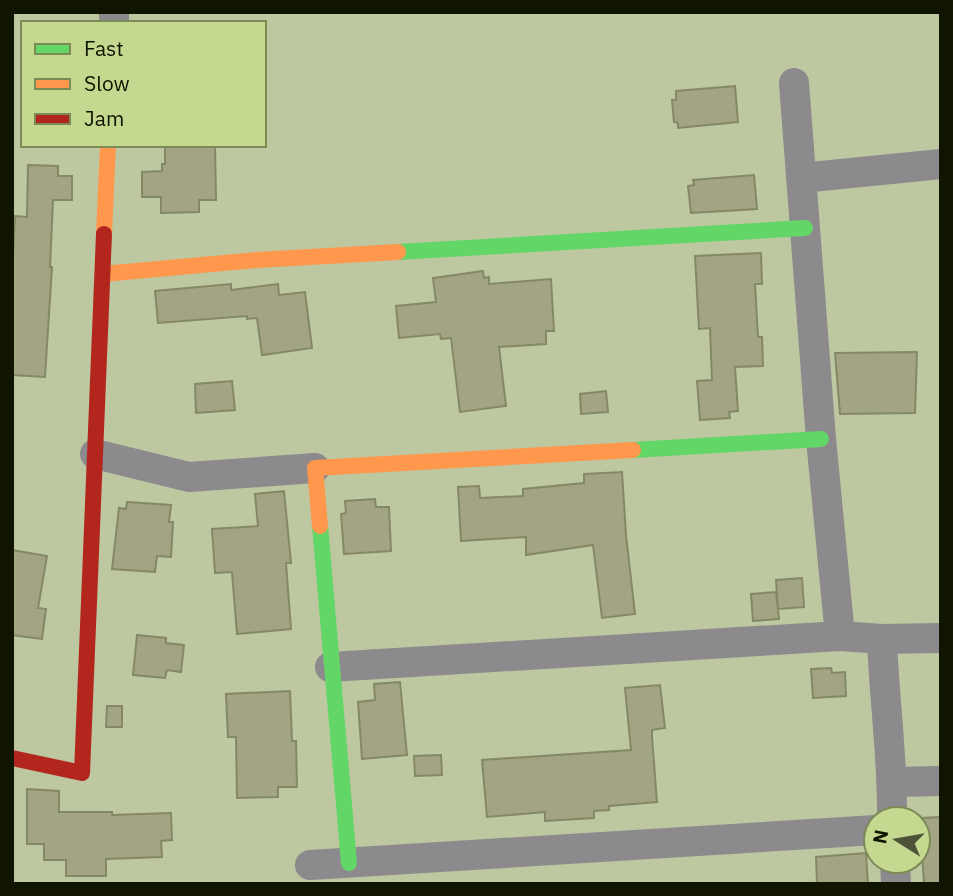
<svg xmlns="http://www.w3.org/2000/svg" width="953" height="896" font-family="'IBM Plex Sans',sans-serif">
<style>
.building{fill:#a2a483;stroke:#858867;stroke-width:2}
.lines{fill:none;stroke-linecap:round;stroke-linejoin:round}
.street{stroke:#8c8a8c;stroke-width:30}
.fast{stroke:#63d668;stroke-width:16}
.slow{stroke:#ff974d;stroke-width:16}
.jam{stroke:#b3261e;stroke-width:16}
</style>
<rect width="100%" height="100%" fill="#bdc7a0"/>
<path class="building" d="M735,86l3,36 -60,6v-5l-4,-1 -2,-22h4v-9z
M165,145h50l1,55h-17v12l-38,1v-16h-19v-25l20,-1v-7h3z
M28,165l30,1v10h14v24h-19l-3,67h2l-7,110 -33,-2v-98l3,-61 12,1z
M754,175l3,34 -66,4 -3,-27 6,-1 -1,-5z
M761,253l1,31h-7l3,53h4l1,29 -28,1 3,44 -9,1 1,6 -30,2 -3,-39 15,-1 -2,-52 -11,1 -4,-73z
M483,271l1,7 5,-1v7l62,-5 3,52h-8v13l-47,3 7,59 -46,6 -9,-74 -10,1 -1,-5 -41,4 -3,-32 40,-4 -3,-24z
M231,284v6l47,-6 1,11 26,-3 7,56 -50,7 -5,-37 -10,1v-3l-89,7 -3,-32z
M917,352l-2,61 -75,1 -5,-61z
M232,381l3,29 -39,3 -1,-29z
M606,391l2,21 -27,2 -1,-20z
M622,472l4,63 9,79 -33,4 -9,-73 -67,10v-18l-65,4 -3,-54 21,-1 1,12 43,-2v-7l61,-6v-9z
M284,491l7,72h-5l5,66 -54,5 -5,-62 -17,1 -3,-44 46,-3 -3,-32z
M375,499l1,8h13l2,44 -47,3 -3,-40 5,-1 -1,-12z
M127,502l44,3 -2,17h4l-2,35 -14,-1 -2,16 -43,-3 7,-61 7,1z
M12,550l35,6 -9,52 8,1 -4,30 -30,-4z
M802,578l2,29 -26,2 -2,-29z
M776,592l3,27 -26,2 -2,-27z
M137,635l29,3v5l18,2 -3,27 -14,-2 -2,8 -32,-3z
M831,668l1,5 13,-1 1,24 -33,2 -2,-29z
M400,682l7,73 -45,4 -4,-57 17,-2 -1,-16z
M660,685l5,43 -13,2v7l5,65 -48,4v4l-15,1v7l-49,3v-9l-58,5 -5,-57 149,-10 -6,-62z
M290,691l2,50h4l1,46h-19v10l-41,1 -1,-61h-8l-2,-43z
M107,706h15v21h-16z
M441,755l1,20 -27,1 -1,-20z
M27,789l32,2v21h53v3l59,-2 1,27 -11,1 1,16 -56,2v17h-40v-16h-22v-16h-17z
M941,817v67h-17l-4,-66z
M866,853l2,31h-51l-1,-27z"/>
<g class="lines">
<path class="street" d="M114,23v-11
M794,83l27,356 19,197 42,3
M801,178l140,-14
M95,454l94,23 126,-9
M330,667l510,-31
M893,782l48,-1
M892,819c1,-60 -8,-120 -10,-180l59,-1
M895,861l1,23
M310,865l566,-35"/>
<path class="fast" d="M398,252l407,-24
M633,450l188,-11
M320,526l29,337"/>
<path class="slow" d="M104,234l4,-89
M103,274l154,-14 141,-8
M320,526l-5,-58 318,-18"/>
<path class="jam" d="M12,758l70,15 22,-539"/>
</g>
<rect width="953" height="896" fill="none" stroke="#0f1500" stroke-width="28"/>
<rect x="21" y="21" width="245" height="126" fill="#c5d88f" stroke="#7c8a56" stroke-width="2"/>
<rect x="35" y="44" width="35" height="10" fill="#63d668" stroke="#7c8a56" stroke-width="2"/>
<text x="84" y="56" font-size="21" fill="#0f1500">Fast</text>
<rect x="35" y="79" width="35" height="10" fill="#ff974d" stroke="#7c8a56" stroke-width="2"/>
<text x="84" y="91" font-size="21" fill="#0f1500">Slow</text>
<rect x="35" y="114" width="35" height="10" fill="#b3261e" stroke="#7c8a56" stroke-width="2"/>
<text x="84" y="126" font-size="21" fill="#0f1500">Jam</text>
<g transform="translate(897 840) rotate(281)"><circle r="33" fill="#c5d88f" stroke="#7c8a56" stroke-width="2"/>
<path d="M0-5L12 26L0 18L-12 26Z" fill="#4c5338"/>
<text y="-10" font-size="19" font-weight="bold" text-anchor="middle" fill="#0f1500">N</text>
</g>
</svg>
